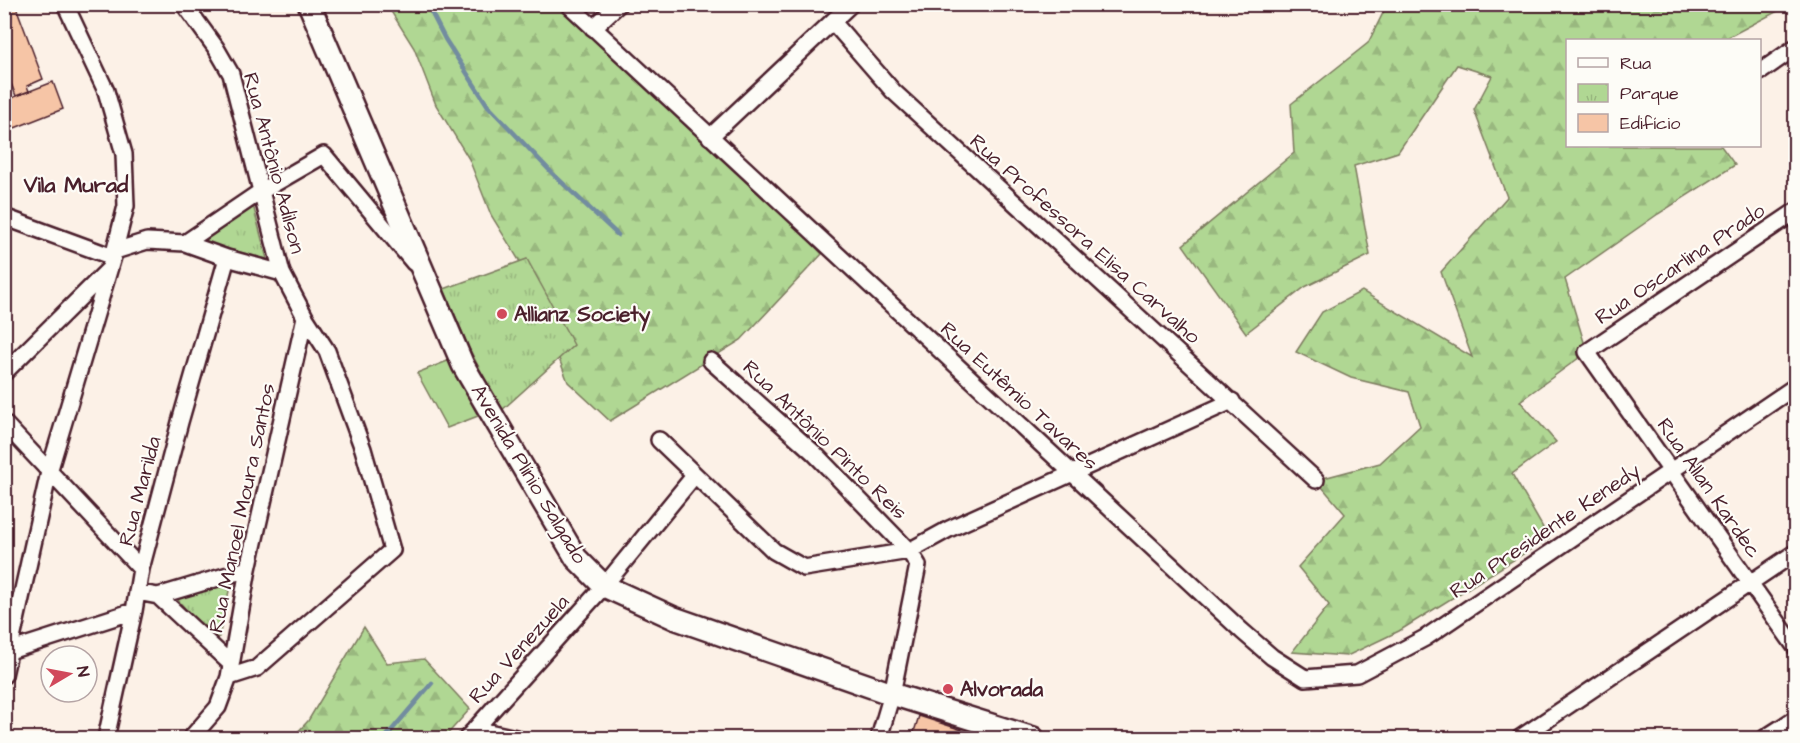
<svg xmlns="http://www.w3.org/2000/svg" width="1800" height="743" font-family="'Architects Daughter',sans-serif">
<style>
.grass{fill:#b0d793;stroke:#7d7b5f;stroke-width:1.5}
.forest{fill:url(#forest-firs);stroke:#7d7b5f;stroke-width:1.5}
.park{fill:url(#park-tufts);stroke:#7d7b5f;stroke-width:1.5}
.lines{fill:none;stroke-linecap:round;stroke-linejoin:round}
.stream{stroke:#728c9f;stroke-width:4.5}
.building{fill:#f6c5a6;stroke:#4a1f2b;stroke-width:1.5}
.street-casing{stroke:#4a1f2b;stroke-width:20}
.secondary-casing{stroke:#4a1f2b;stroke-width:26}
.street{stroke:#fdfcf7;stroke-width:15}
.secondary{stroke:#fdfcf7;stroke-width:21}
.poi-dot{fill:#d1495b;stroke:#fdfcf7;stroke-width:2}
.labels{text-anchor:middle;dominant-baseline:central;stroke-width:4.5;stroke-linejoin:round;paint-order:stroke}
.street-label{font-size:21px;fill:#4a1f2b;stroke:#fdfcf7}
.poi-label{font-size:21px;font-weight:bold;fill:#4a1f2b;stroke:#fdfcf7;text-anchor:start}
.neighbourhood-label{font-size:22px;font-weight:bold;fill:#4a1f2b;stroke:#fdfcf7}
</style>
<defs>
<pattern id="forest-firs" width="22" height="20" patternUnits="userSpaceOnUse" patternTransform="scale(1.5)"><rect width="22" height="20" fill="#b0d793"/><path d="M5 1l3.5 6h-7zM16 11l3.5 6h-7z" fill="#99b87f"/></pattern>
<pattern id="park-tufts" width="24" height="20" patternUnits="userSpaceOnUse" patternTransform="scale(1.5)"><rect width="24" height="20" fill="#b0d793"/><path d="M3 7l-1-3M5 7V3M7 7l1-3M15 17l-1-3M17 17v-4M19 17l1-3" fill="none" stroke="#99b87f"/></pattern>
</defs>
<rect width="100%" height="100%" fill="#fcf1e7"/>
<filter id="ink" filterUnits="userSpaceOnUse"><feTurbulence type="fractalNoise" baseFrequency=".0167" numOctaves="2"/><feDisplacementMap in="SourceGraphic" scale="12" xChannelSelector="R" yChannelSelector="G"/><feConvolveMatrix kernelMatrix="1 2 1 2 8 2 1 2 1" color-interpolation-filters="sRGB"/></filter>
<g filter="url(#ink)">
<path class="grass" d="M450,360l28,56 -31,12 -30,-55z"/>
<path class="forest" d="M387,5h173l228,213 34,36 -81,86 -131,81 -42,-39 -43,-112 -34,-55 -22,-56 -33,-54 -22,-57z
M1387,5h402l-66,35h-155v106h153l14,19 -77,49 -93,65 22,73 -67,49 36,41 -44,32 37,64 -150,93 -52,25 -55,-4 37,-47 -31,-38 47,-53 -29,-34 64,-17 40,-37 -11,-34 -58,-14 -55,-26 26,-40 40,-21 110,66 -31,-85 66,-75 -33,-87 18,-34 -35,-11 -59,87 -44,14 16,89 -65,32 -59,46 -63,-88 111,-92 -3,-49 77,-61z
M364,627l23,36 37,-4 46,50 -26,29h-152l16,-17z"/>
<path class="park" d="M253,205l14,54 -66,-17z
M527,259l47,86 -73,66 -32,-63 -25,-59z
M225,585l4,6 -10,46h-9l-33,-38z"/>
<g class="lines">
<path class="stream" d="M427,4l18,35 43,67 66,69 64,60
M385,738l47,-55"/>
</g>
<path class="building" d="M4,4h11l28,75 -16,7 2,5 -13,5 -12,-30z
M53,82l10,27 -51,20 -8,-19v-9z
M919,716l43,14 -3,8h-47z"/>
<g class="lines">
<defs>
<path id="street" d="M184,4l32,44 15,26 51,199 23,44 22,34 36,98 29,101 -135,118 -28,9
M568,4l674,627 30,26 33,21 52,-4 68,-36 371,-252
M833,22l60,69 423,389
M593,28l26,-24
M1760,72l36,-25
M710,137l141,-133
M1796,211l-209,141 209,296
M4,217l109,40
M185,243l75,-51 64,-37 90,108
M115,251l32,-10 38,2 42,15 55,15
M711,361l103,92 95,98 9,14 -26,129 -13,44
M4,373l105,-104
M4,423l137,146
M659,440l115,111 30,17 105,-17 40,-22 283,-128
M137,592l21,4 90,-27
M158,596l72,67
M6,652l128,-41
M4,675l45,-203 64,-215 13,-51 -2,-52 -18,-63 -41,-87
M475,729l41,9
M106,738l28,-127 7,-42 39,-147 47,-164
M191,738l27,-31 11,-30 19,-108 57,-252
M467,738l137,-152 90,-110
M1520,738l276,-186
M1765,738l31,-20"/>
<path id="secondary" d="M309,4l154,361 113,193 28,28 70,32 218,76 141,44"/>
</defs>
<use href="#street" class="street-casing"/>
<use href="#secondary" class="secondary-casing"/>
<use href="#street" class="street"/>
<use href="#secondary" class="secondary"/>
</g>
</g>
<g class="poi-dot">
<circle cx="502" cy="314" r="6"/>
<circle cx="948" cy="689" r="6"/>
</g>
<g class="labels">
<g class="street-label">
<text transform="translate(274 163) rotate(75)">Rua Antônio Adilson</text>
<text transform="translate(1085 239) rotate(42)">Rua Professora Elisa Carvalho</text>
<text transform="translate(1680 264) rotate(-34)">Rua Oscarlina Prado</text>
<text transform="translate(1019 396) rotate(43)">Rua Eutêmio Tavares</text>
<text transform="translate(825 440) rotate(44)">Rua Antônio Pinto Reis</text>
<text transform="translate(529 474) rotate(59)">Avenida Plínio Salgado</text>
<text transform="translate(1709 488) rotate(55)">Rua Allan Kardec</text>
<text transform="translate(140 491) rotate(-75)">Rua Marilda</text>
<text transform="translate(242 508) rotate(-78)">Rua Manoel Moura Santos</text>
<text transform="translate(1545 531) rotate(-34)">Rua Presidente Kenedy</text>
<text transform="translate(519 649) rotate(-48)">Rua Venezuela</text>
</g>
<g class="poi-label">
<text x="514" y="314">Allianz Society</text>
<text x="960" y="689">Alvorada</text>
</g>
<g class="neighbourhood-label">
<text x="76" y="185">Vila Murad</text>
</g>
</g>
<rect width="1800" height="743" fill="none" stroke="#fdfcf7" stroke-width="24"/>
<rect x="12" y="12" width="1776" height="719" fill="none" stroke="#4a1f2b" stroke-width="2" filter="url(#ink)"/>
<rect x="1566" y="39" width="195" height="108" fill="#fdfcf7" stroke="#b5a4a5" stroke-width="1.5"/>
<rect x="1578" y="58" width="30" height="9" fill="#fdfcf7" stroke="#b5a4a5" stroke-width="1.5"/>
<text x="1620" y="69" font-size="18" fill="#4a1f2b">Rua</text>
<rect x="1578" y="84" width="30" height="18" fill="url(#park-tufts)" stroke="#b5a4a5" stroke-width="1.5"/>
<text x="1620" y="99" font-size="18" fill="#4a1f2b">Parque</text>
<rect x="1578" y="114" width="30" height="18" fill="#f6c5a6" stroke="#b5a4a5" stroke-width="1.5"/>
<text x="1620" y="129" font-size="18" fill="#4a1f2b">Edifício</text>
<g transform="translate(69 674) rotate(80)"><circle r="28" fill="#fdfcf7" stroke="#b5a4a5" stroke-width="1.5"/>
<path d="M0-4.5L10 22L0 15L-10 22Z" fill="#d1495b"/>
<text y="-9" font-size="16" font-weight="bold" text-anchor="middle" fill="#4a1f2b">N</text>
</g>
</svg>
